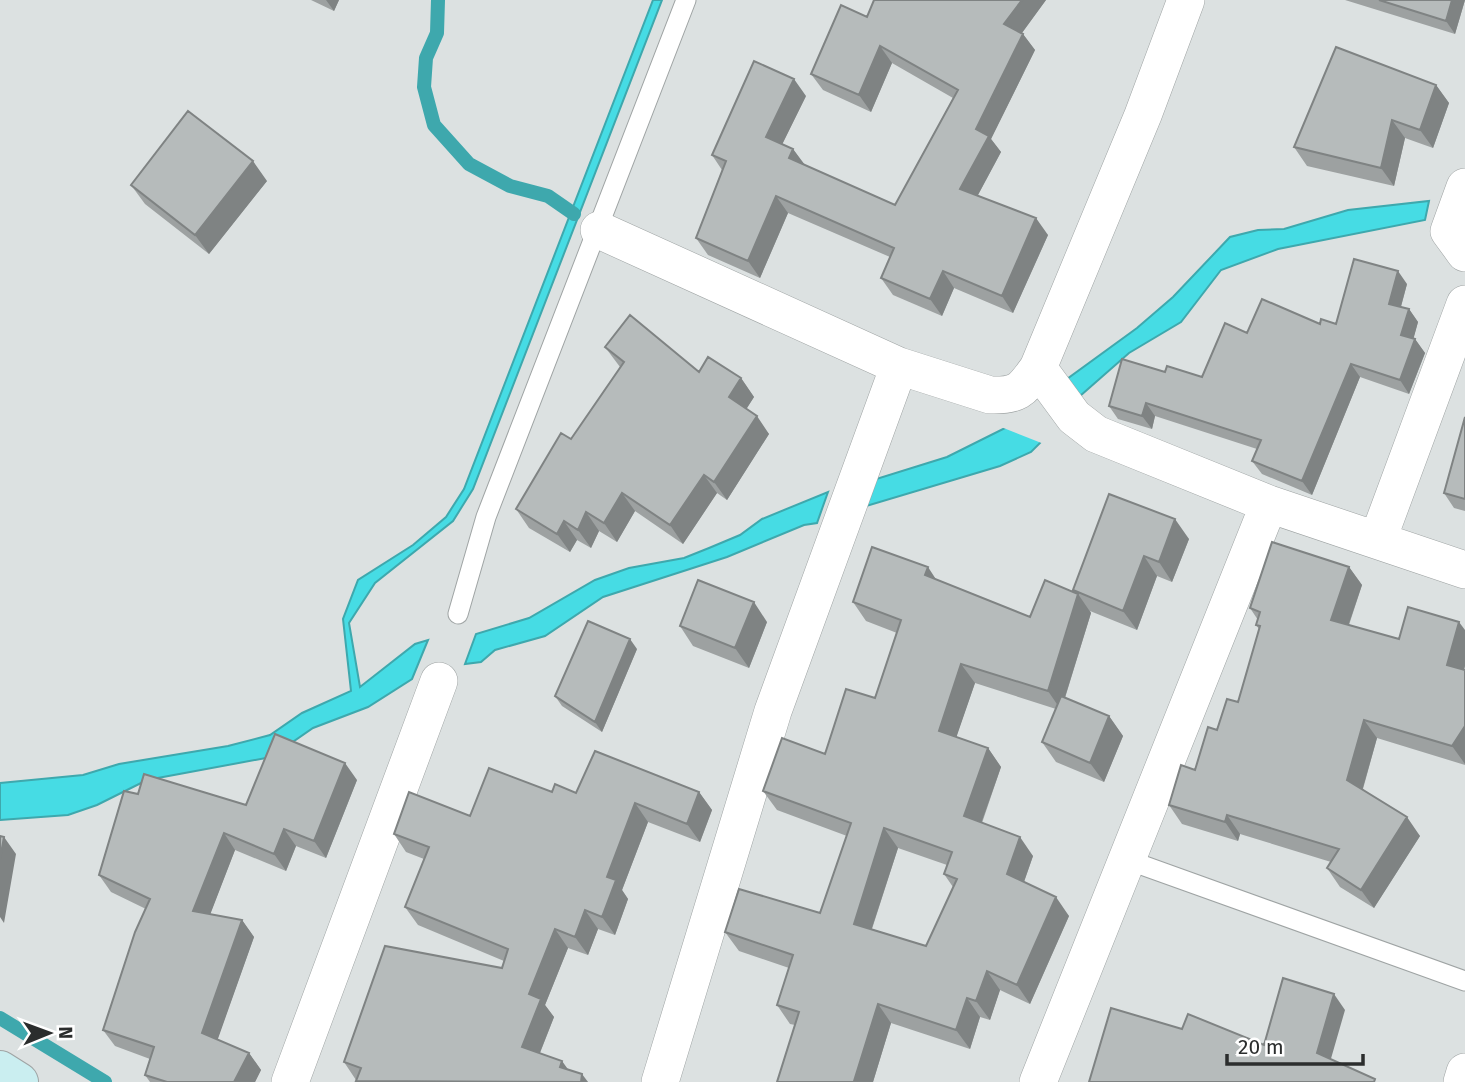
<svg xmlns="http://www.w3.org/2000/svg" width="1465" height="1082" font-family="'Fira Sans',sans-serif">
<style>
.water{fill:#46dce4;stroke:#3ea8ad;stroke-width:2}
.pier{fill:#dce1e1}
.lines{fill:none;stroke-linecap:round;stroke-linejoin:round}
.stream{stroke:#3ea8ad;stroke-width:14}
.lane-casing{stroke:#9fa4a4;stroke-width:21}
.street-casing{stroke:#9fa4a4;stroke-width:38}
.secondary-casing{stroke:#9fa4a4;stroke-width:40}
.lane{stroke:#fff;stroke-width:19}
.street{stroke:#fff;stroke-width:37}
.secondary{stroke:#caeef0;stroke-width:38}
.wall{fill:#9da1a1;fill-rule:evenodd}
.shaded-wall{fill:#7f8383}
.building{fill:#b6bbbb;stroke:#7f8383;stroke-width:2;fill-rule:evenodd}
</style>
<rect width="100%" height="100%" fill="#dce1e1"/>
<path class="water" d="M653,0h9l-189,489 -20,32 -78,62 -26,40 11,64 55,-43 13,-4 -16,39 -44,28 -55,21 -42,29 -124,23 -50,25 -29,10 -68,5v-37l83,-8 36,-11 109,-18 42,-11 32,-22 49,-22 -8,-72 15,-39 55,-35 33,-28 18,-28z
M1429,201l-4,19 -147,29 -57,21 -40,52 -52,31 -49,43 -13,-17 70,-51 36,-31 57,-60 28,-7 26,-1 64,-19z
M1060,423l-29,29 -31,14 -137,41 10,-27 74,-23 64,-32z
M828,492l-11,31 -13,2 -77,32 -124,40 -58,39 -50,14 -14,12 -16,2 11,-30 53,-16 66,-38 34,-12 55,-10 25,-10 31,-13 22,-16z"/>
<path class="pier" d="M1040,398l22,28 -18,18 -43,-17z"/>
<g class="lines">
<path class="stream" d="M438,0l-1,33 -11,25 -2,29 10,38 35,39 41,22 38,10 26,18
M0,1018l105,64"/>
<defs>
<path id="lane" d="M458,614l28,-97 200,-517
M1125,859l340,122"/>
<path id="street" d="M1465,187l-16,44 16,22
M599,230l300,136 91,29c29,1 32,-5 48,-27l36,49 22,17 173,70 196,66
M1038,368l105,-253 43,-115
M1378,539l87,-235
M290,1082l149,-401
M660,1082l113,-371 126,-345
M1038,1082l231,-578
M1462,1082l3,-10"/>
<path id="secondary" d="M0,1070l19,12"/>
</defs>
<use href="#lane" class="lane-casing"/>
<use href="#street" class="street-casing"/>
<use href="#secondary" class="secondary-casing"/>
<use href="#lane" class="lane"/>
<use href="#street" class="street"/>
<use href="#secondary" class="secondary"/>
</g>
<path class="wall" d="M311,0h28l-5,11z
M1046,0l-24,33 13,17 -44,89 10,13 -23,43 70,40 -35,78 -59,-25 -12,28 -49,-21 -12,-17 9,-21 -102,-44 -28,65 -52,-23 -12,-17 26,-68 -10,-15 94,-59 -24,48 11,5 11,16 91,40 58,-107 -61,-35 -21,49 -48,-22 -12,-16 56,-57z
M1345,0h120l-10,34z
M1436,85l13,18 -16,45 -28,-10 -11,48 -87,-20 -13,-19z
M267,181l-58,73 -64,-50 -14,-19z
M1407,284l-6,23 8,2 9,13 -5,17h2l10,14 -16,41 -49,-17 -48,118 -50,-21 -10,-13 5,-12 -102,-33 -3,13 -34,-10 -9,-13 56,-34 37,5 45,-44 73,-9h16z
M605,347l94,25 42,6 13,19 -8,12 23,25 -42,66 -10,-7 -34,51 -48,-33 -18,31 -18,-11 -8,17 -14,-8 -7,12 -41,-24 -13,-19 55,-70 49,-72z
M1465,417v94l-11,-3 -10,-15z
M1109,494l80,45 -17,43 -15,-6 -20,54 -47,-19 1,2 -26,85 44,18 14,20 -19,46 -48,-20 -14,-20 14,-33 -81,-26 -19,54 32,11 13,19 -19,56 51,33 -9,26 45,34 -39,88 -30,-14 -10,30 -10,-3 -10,32 -79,-26 -18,59h-96l18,-57 -5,-1 -13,-19 12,-37 -50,-17 -14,-19 95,-19 27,-77 -70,-26 -14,-19 62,-37 50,-56 22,-65 -31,-12 -13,-19 84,-22 93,37 44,-25 -1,-2zM898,848l49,17 -3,9 9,13 -27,59 -54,-17z
M1349,567l13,18 -13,40 116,41 -1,4h1v95l-88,-27 -14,51 57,47 -46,72 -34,-21 -13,-19 4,-6 -91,-28 -2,7 -56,-17 -13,-19 26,-35 22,-40 21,-28 21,-73 -3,-4 2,-5 -8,-12z
M767,622l-18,46 -56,-22 -13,-20z
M637,649l-35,83 -40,-26 -7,-10z
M357,780l-31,78 -30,-12 -10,25 -51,-21 -25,64 32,6 12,17 -37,103 32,13 12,17 -6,12h-105l-5,-7 5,-16 -35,-13 -12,-16 43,-121 -35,-17 -12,-17 39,-81 108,11z
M552,792l24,1 123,-1 13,18 -12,32 -52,-20 -26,68 6,9 -13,36 -17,-6 -10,26 -20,-7 -23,57 9,12 -14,36 48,29h-232v-2l-12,-18 158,-94 2,-7 -86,-36 -13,-18 19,-48 -18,-7 -12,-18 76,-18z"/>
<path class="shaded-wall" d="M326,0h13l-5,11z
M1022,0h24l-30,41 -12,-17z
M1452,0h13l-10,34 -9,-13z
M1023,34l12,16 -44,89 10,13 -29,54 -12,-17 16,-60z
M880,46l12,17 -21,49 -12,-17z
M794,79l12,17 -28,57 -12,-16z
M1436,85l13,18 -16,45 -13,-18z
M1392,120l13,18 -11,48 -13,-18z
M793,149l12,16 -16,-7z
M253,161l14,20 -58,73 -14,-19z
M776,196l12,17 -28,65 -12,-17z
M1036,218l12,17 -35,78 -11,-17z
M943,271l11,17 -12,28 -12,-17z
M1398,271l9,13 -9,33 -9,-13z
M1409,309l9,13 -7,26 -10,-13z
M1415,339l10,14 -16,41 -9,-14z
M1351,364l9,13 -48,118 -10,-14z
M741,378l13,19 -12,19 -13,-19z
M1146,403l9,13 -3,13 -10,-13z
M757,416l12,18 -42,66 -13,-18z
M704,475l13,18 -34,51 -13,-19z
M622,493l13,18 -18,31 -13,-19z
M586,512l13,19 -8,17 -13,-18z
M1175,519l14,20 -17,43 -13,-20z
M564,521l13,19 -7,12 -13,-18z
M1144,556l13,20 -20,54 -14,-19z
M928,567l13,20 -16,-12z
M1349,567l13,18 -18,53 -13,-18z
M1078,594l13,19 -30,97 -13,-19z
M754,602l13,20 -18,46 -14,-20z
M1459,622l6,8v36l-5,17 -13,-18z
M630,639l7,10 -35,83 -7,-10z
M961,664l14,19 -23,67 -13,-19z
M1109,716l14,20 -19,46 -14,-19z
M1364,720l13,18 -17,60 -13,-18z
M1465,726v38l-13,-18z
M988,748l13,19 -24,68 -13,-19z
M345,763l12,17 -31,78 -12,-17z
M699,792l13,18 -12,32 -13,-18z
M635,803l13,19 -26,68 6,9 -13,36 -13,-18 5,-40z
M1227,815l13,19 -2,7 -13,-19z
M1407,817l13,19 -46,72 -13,-18z
M884,828l14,20 -31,95 -13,-19z
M284,829l12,17 -10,25 -12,-17z
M224,833l11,17 -30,78 -12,-17z
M4,837l12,17 -12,69 -4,-6v-58z
M1020,837l13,19 -13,37 -13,-19z
M1056,897l13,19 -39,88 -13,-19z
M585,910l13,19 -10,26 -13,-18z
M242,920l12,17 -40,113 -12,-17z
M555,929l13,19 -23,57 9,12 -19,48 -13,-18 7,-53z
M987,971l13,19 -10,30 -14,-19z
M1334,994l11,16 -17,59 -11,-16z
M967,998l13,19 -10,32 -14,-19z
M878,1004l13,19 -18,59h-18l-1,-1z
M249,1053l12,17 -6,12h-21z
M562,1061l13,18 -15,-12z
M582,1074l6,8h-7z"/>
<path class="building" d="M874,0h148l-18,24 19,10 -47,95 13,7 -29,53 76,29 -34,78 -59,-25 -13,28 -49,-21 13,-30 -118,-52 -28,65 -52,-23 30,-77 -14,-6 42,-94 40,18 -28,58 27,12 -4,9 106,47 63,-115 -78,-44 -21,49 -48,-21 30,-69 26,12z
M1379,0h73l-6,21z
M1336,47l100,38 -16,45 -28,-10 -11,48 -87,-21z
M188,111l65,50 -58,74 -64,-50z
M1354,259l44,12 -9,33 20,5 -8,26 14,4 -15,41 -49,-16 -49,117 -50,-20 9,-21 -115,-37 -4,13 -33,-10 13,-47 43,13 2,-6 35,11 23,-54 22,10 15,-34 58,25 1,-5 15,5z
M630,315l69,57 9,-15 33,21 -12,19 28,19 -43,66 -10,-7 -34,50 -48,-32 -18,30 -18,-11 -8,18 -14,-9 -7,13 -41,-25 45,-76 10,6 53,-77 -19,-15z
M1465,417v82l-21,-6z
M1109,494l66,25 -16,43 -15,-6 -21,55 -50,-21z
M1272,542l77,25 -18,53 68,19 9,-32 51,15 -12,43 18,5v56l-13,20 -88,-26 -17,60 60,37 -46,73 -34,-22 12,-19 -112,-34 -2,7 -56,-17 12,-40 14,5 13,-43 9,3 10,-31 11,3 22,-76 -4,-1 4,-13 -10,-4z
M872,547l56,20 -3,8 105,42 15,-37 33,14 -30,97 -87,-27 -22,67 49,17 -24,68 56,21 -13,37 49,23 -39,88 -30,-14 -11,30 -9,-3 -11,32 -78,-26 -24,77 3,1h-80l22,-70 -22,-7 16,-50 -68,-23 14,-43 81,24 31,-90 -88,-32 19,-53 43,16 21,-65 29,9 26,-78 -48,-18zM884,828l68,24 -8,22 13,5 -31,67 -72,-22z
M698,580l56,22 -19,46 -55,-22z
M588,621l42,18 -35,83 -40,-26z
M1061,696l48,20 -19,47 -48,-21z
M275,734l70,29 -31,78 -30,-12 -10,25 -50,-21 -31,78 49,9 -40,113 47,20 -15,29h-67l-22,-7 9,-28 -51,-17 32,-98 15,-33 -51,-24 25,-84 14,3 6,-20 102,31z
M595,751l104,41 -12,32 -52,-21 -28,74 9,3 -14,37 -17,-7 -10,27 -20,-8 -26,65 12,5 -19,48 40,14 -2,6 22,7 -1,8 -225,-1 5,-13 -17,-6 41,-116 117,22 6,-19 -103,-42 24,-60 -35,-13 15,-42 61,24 19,-48 63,24 3,-8 21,9z
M0,836l4,1 -4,22z
M1283,978l51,16 -17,59 58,26 -1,3h-285l22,-74 71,21 6,-15 76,31z"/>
<g transform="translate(49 1033) rotate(89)" stroke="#ffffff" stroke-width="5" paint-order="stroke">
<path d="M0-5L12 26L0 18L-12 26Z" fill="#2b2d2d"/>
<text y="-10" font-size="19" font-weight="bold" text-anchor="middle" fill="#2b2d2d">N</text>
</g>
<path d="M1227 1054v10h136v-10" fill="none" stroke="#2b2d2d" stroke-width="3.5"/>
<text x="1238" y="1054" font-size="21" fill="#2b2d2d" stroke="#ffffff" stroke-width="5" paint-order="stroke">20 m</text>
</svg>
